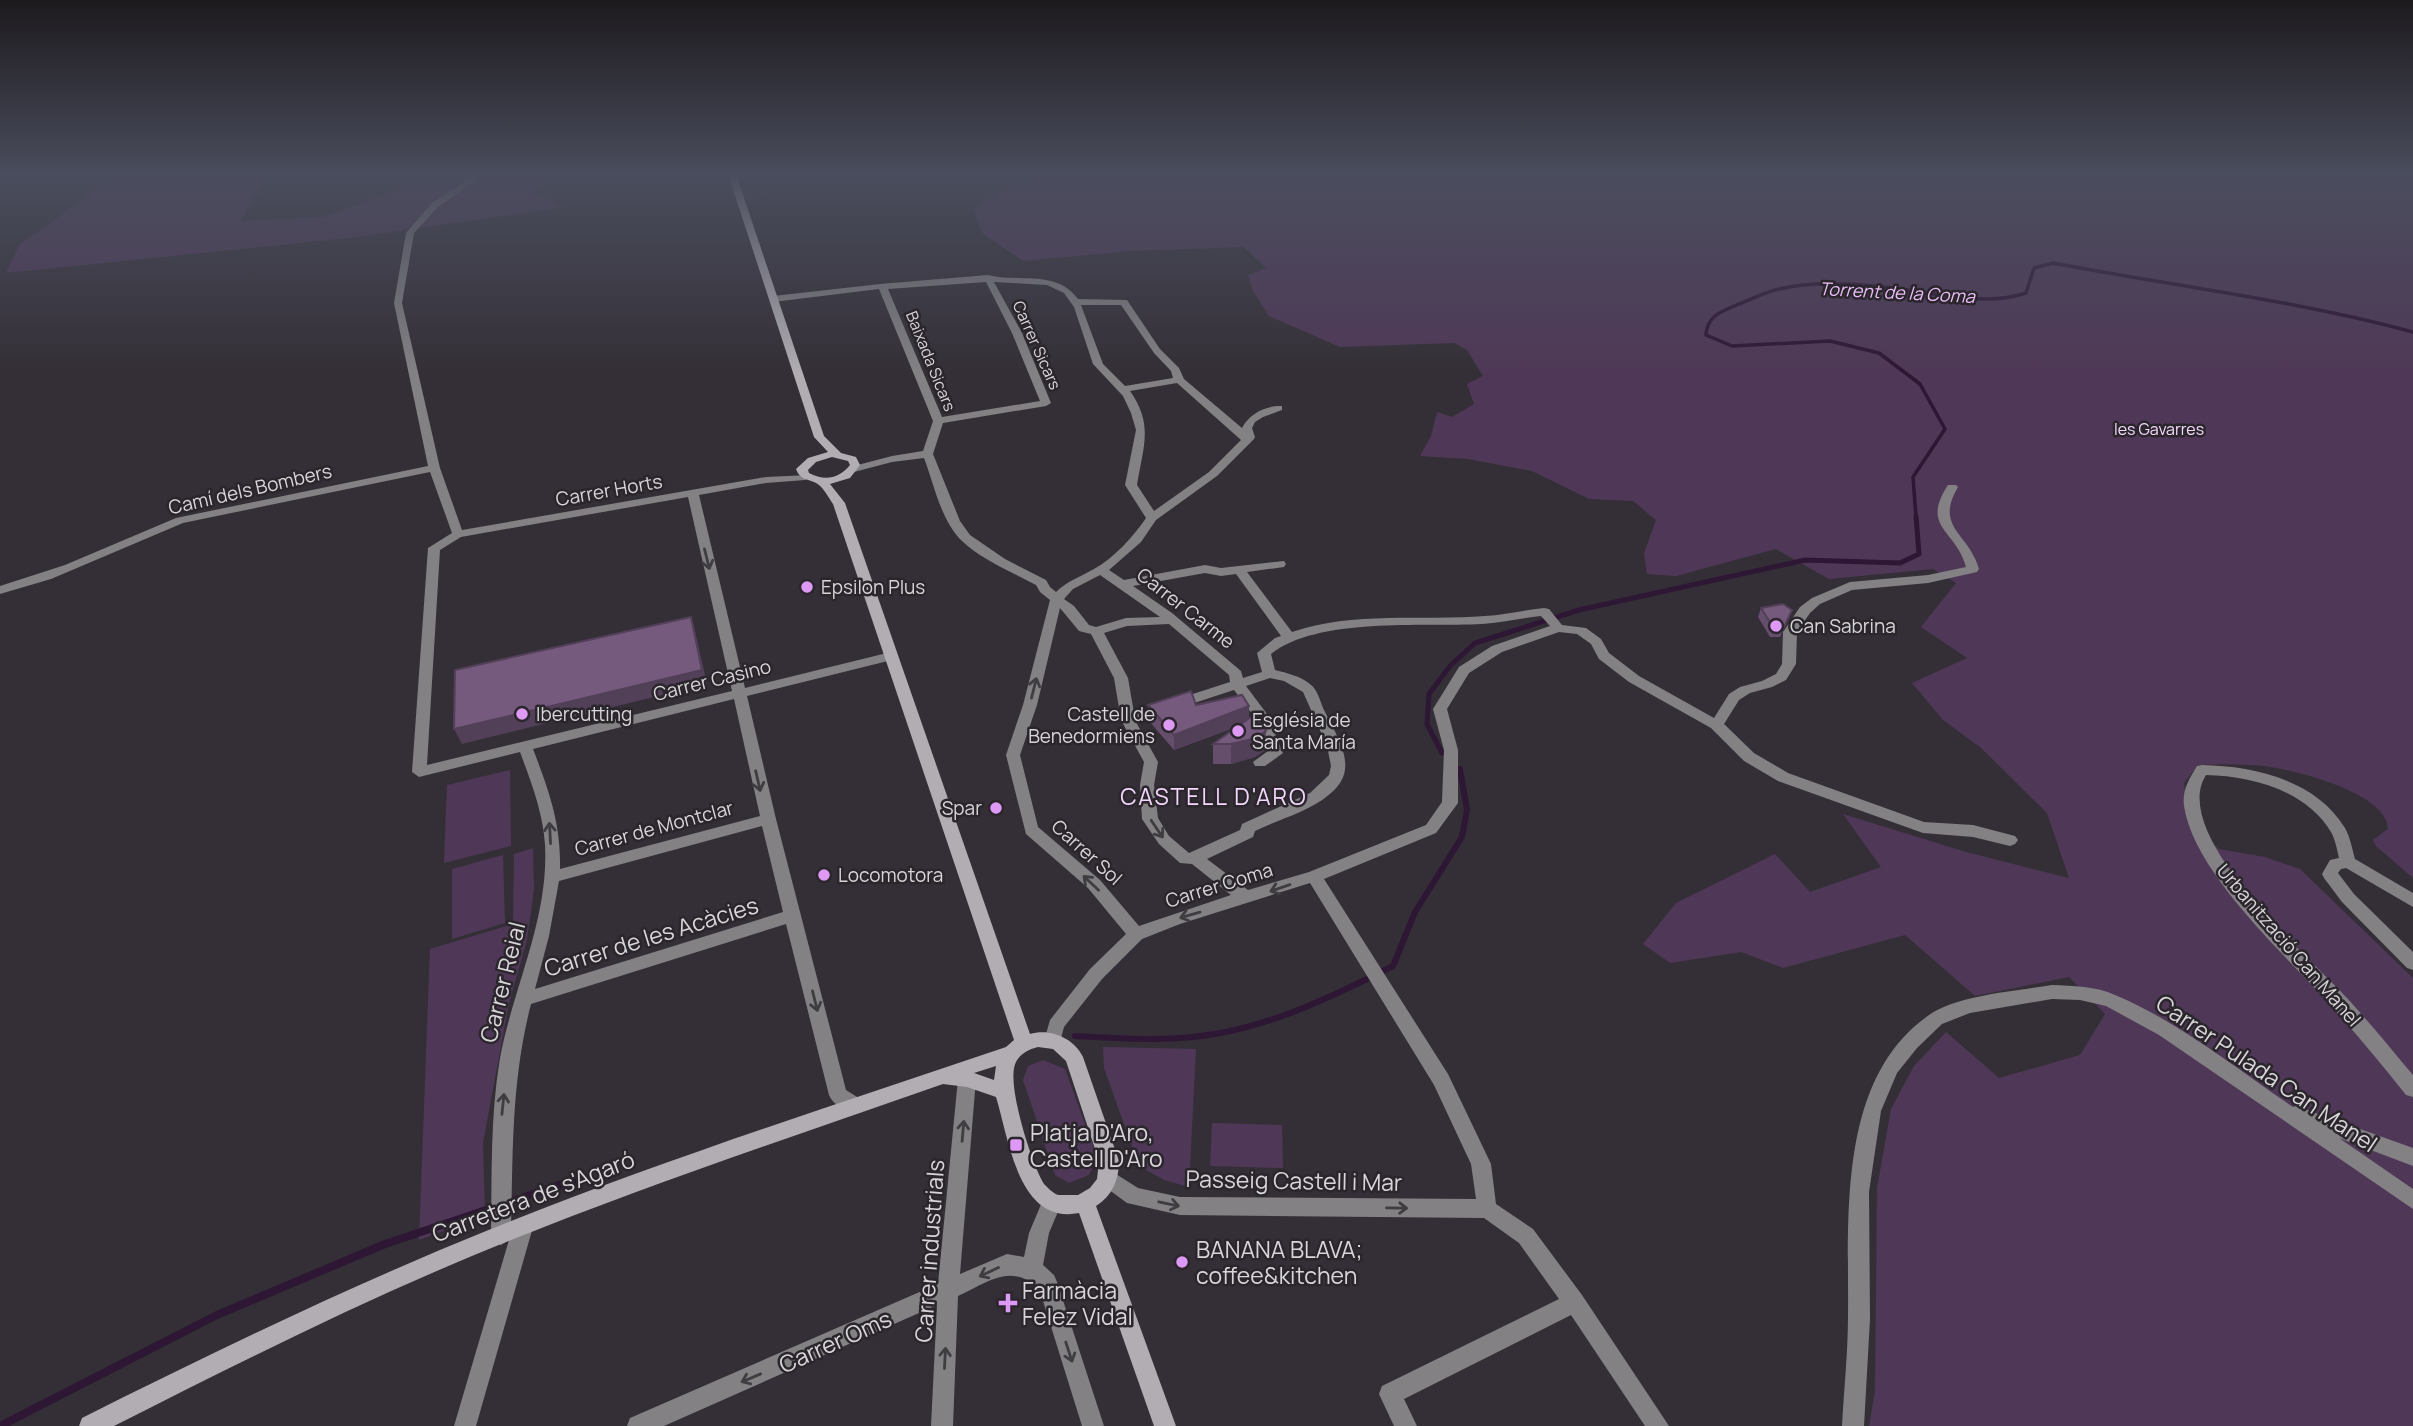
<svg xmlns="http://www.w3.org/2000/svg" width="2413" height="1426" font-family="Manrope,sans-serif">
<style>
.green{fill:#4f3857}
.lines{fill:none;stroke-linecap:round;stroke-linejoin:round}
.stream-far3{stroke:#2e1635;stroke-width:3.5}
.stream-far2{stroke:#2e1635;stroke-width:5}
.stream-far1{stroke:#2e1635;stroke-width:6}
.stream{stroke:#2e1635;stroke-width:8}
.street{fill:#838184;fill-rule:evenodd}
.secondary{fill:#b1adb3;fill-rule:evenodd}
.wall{fill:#654d6c}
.shaded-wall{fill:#523f58}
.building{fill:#755a7e;stroke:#523f58;stroke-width:2}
.oneway{stroke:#403d42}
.poi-dot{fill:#dd99f3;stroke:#2a262c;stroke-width:2.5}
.labels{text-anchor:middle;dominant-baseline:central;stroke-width:5;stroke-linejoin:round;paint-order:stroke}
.far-street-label{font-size:16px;fill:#d8d5d9;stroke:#2a262c}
.far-park-label{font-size:16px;fill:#f5d9fe;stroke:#2a262c}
.far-water-label{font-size:18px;font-style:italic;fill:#eabdf9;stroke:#2a262c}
.street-label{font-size:19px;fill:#d8d5d9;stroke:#2a262c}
.poi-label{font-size:19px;fill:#d8d5d9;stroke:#2a262c;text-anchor:start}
.quarter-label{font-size:23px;letter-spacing:2px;fill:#f4d7fd;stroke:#2a262c}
.near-street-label{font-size:23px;fill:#d8d5d9;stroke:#2a262c}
.near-poi-label{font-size:23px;fill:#d8d5d9;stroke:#2a262c;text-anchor:start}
</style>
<rect width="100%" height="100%" fill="#342f36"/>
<path class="green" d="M119,174h148l-26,47 82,-4 94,-34 65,-5 7,-4h58l-13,19 29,14 -205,30 -352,36 13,-28z
M1044,174h1369v704l-37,-32 -3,-6 15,-11c-1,-37 -94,-59 -124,-63 -22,-2 -44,-2 -66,-1l-14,18 6,43 29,23 46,8 35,12 113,109v448h-544l6,-35 2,-203 14,-79 23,-43 32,-34 53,46 81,-23 25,-41 -36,-37 -94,19 -70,-61 -122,33 -42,-16 -71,11 -27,-19 33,-41 99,-49 35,38 71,-25 -38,-53 123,38 103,26 -22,-65 -67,-66 -37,-27 -31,-37 55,-25 -46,-31 35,-44 -23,-14 -104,10 -53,-30 -100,27 -29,-2 -3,-21 12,-33 -23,-19 -44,-2 -57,-28 -64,-12 -48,-3 11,-20 6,-24 15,5 22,-13 -7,-20 16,-8 -16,-26 -13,-7 -114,4 -71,-31 -16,-25 -5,-16 18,-7 -22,-21 -114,4 -107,10 -40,-27 -10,-24 24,-16z
M510,770l1,76 -67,17 3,-78z
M533,848l1,42 -7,50 -18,63 -26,140 2,73 -66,24 11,-291 83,-25 1,-70z
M503,855l2,68 -53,16v-70z
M1103,1047l93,2 -7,138 -25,-7 -25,-14 -35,-98z
M1043,1060l22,9 32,88 -8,18 -20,8 -14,-8 -32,-95 5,-14z
M1212,1123l70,2 1,43 -73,-2z"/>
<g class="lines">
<path class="stream-far3" d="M1916,517l-3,-40 32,-48 -25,-45 -41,-31 -49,-12 -98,5 -26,-11c1,-20 17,-24 33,-31 13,-5 26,-12 40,-15 42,-10 92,-4 135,2 36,5 77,14 112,2l8,-25 19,-5c120,23 242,37 360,69"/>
<path class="stream-far2" d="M1442,753l-15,-29 2,-30 21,-28 25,-23 104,-33 226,-50 95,3 19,-9 -3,-38"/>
<path class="stream-far1" d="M1075,1036c39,2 79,5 118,1 71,-7 137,-39 200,-71l22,-54 47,-75 5,-27 -7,-41"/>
<path class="stream" d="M507,1203l67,-23
M0,1426l217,-111 168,-71 113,-38"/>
<path class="street" d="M476,174h9l-47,33 -24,26 -12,70 38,165 22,62 304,-53 43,-2 2,2 -6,3 -39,3 -67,12 46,193 146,-36 7,4 -2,3 -149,37 29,123 70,271 16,10 2,6 -2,6 -7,2c-10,-3 -22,-9 -26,-19l-43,-171 -255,80c-20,78 -18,149 -20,228l5,-12 7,-3 7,3 3,7 -57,199h-22l55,-186 -8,5 -7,-3 -3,-7c1,-59 -1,-118 9,-177 13,-70 49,-139 45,-213 -2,-33 -14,-63 -25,-93l-101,25 -7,-5 16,-224 24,-15 -22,-61 -247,51 -132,56 -51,15v-8l65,-21 111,-47 252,-52 -34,-163 12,-70 26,-30zM688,497l44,194 -305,74 13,-215 21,-13zM734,699l26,117 -200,53c1,-46 -11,-78 -27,-120zM762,826l21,86 -248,77 14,-53 10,-55z
M988,275c30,8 68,-6 90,24l49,1 33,49 19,19 5,11 58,49c7,-14 24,-23 40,-22v4l-19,7 -8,5 -3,6 3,9 -1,2 -37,37 -61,44 -15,22 -32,28 15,10 81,-15 16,3 63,-7 2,3 -2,3 -37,5 45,60c61,-21 130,-11 193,-16 20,-1 39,-6 59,-8l5,1 13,16 24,3 15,11 8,14 30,23 75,42 15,-24 11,-7 22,-6 14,-7 6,-10 1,-32 17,-25 12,-9 38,-16 78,-7 38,-8c-10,-38 -46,-39 -18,-82h8l2,2c-24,41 11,46 21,82l-2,3 -49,11 -76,7 -32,14 -10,9 -13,19 -1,32 -10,16 -14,7 -22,6 -11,7 -15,24 30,29 34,20 136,49 49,3 42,11 3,4 -3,4 -5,2 -37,-9 -50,-4 -145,-52 -34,-20 -33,-33 -82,-46 -30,-23 -8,-15 -14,-10 -18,-2 -57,20 -33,21 -22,36 11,41v53l-22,30 -112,46 124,195 43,90 5,40 37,25 49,66 87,131h-24l-74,-111 -167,84 13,27h-23l-15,-32 3,-8 177,-87 -40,-56 -35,-25 -304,-3 -53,-12 -26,-19 -3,-6 3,-6 7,-3 30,19 42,9 296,2 -5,-35 -37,-79 -124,-202 -130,41 -38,15 -40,40 -38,48 -5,19 -6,3 -6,-3 -3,-5 6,-21 40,-51 36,-35 -38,-46 -62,-54 -20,-79 17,-50 27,-105 -10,-8 -4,-7c-24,-13 -54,-25 -74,-44 -21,-20 -28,-57 -38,-83l-32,4 -38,10 -6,-3 2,-2 42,-11 31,-5 10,-30 -54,-132 -106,13 -4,-3 4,-3 107,-12zM986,282l26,51 28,68 -98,16 -54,-128zM994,282l53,3 17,8 10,14 19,57 30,32 8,17 5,17 -11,55 21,33c-13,19 -31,39 -52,51 -14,8 -27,12 -38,23l-6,-5 -4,-7 -41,-21 -35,-24 -10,-14 -27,-67 10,-31 103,-17 5,-3 -29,-70zM1081,305h40l33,48 17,18 2,7 -48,8 -22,-22zM1177,383l64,57 -32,32 -55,39 -17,-26c6,-38 17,-60 -7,-94zM1205,573l16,3 15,-2 45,62 -6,2 -18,15 5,19 -19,6 -2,-7 -69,-58 -39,-27zM1100,575l60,42 -34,1 -30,9 -7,-2 -15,-19 -10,-7 9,-10zM1060,608l19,23 12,3 23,44 7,42 23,42 -4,23 2,34 17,25 21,19 12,1 39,31 -92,31 -39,-46 -62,-53 -18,-72 17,-50zM1541,616l9,10 -58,20 -33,21 -26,42 11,41 -2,52 -16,23 -117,47 -61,18 -41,-31 46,-22 2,-6c26,-13 62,-21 82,-44 20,-23 -1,-52 -12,-75 -5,-9 -6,-21 -15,-28 -10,-8 -23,-11 -35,-14l-4,-16c47,-37 150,-27 211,-30 19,-1 39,-6 59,-8zM1169,624l60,51 1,7 -96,31 -6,-35 -24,-45 23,-7zM1270,678l14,3 19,11 24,54 4,20 -2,9 -19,18 -68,31 -2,6 -51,23 -20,-17 -11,-18 -4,-33 4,-23 -22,-40 98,-32 19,25 15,36 -15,11 2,4h10l18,-13 -16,-39 -21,-28z
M2202,765c52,1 114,15 143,63 5,9 7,20 10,31l58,34v14l-67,-39 -5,1 -3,4 16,21 59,58v18l-6,-2 -65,-66 -18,-24 -2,-4 8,-14 9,-2c-2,-9 -4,-19 -8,-26 -25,-42 -80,-56 -125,-57 -38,60 103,182 141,223 23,25 44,51 66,77v22l-7,-2c-23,-29 -47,-58 -72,-86 -45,-51 -140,-135 -150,-203 -2,-16 5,-27 13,-40z
M2052,985c21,1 44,1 63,10 63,26 122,74 178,112l3,-1 117,42v18l-74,-28 74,51v20l-254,-174 -53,-29 -26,-6 -28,-1 -82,14 -28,11 -25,24 -20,25 -16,38 -12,81 1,127 -6,107h-22c2,-37 6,-74 6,-111 1,-99 -11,-236 81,-300 28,-20 88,-24 123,-30z
M967,1071l7,2 2,6 -16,195 47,-20 17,3 5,-24 16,-38 7,-2 7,2 3,7 -13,31 -6,32 11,10 3,7 47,144h-22l-43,-138c-30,-25 -50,-6 -81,8l-5,130h-22l6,-121 -273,121h-37l3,-8 308,-134 20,-205 2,-6z"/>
<path class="secondary" d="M728,174h8l88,262 17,17 15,4 4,8 -10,13 -20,6 15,19 185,531c20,-6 44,4 53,23l36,104c0,19 -7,35 -23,45l80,220h-22l-75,-213c-61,12 -70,-74 -83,-116l-29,-10 -24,-3c-146,51 -293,100 -437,158 -134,54 -264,119 -392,184h-35l3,-8c134,-67 270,-133 409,-189 169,-68 343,-124 515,-182l8,-7 -181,-536c-4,-6 -9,-15 -14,-19 -9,-7 -18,-3 -23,-16l12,-11 20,-6 -14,-15zM832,457l16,4 2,4c-11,14 -26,16 -41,8l-1,-3 8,-8zM1038,1047l15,2 13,12 33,100 -2,18 -7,9 -12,7h-21c-5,-3 -9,-7 -13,-11 -12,-19 -39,-103 -28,-122 4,-8 13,-13 22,-15zM996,1066l-2,14 -20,-7z"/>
</g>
<path class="wall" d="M1761,608l31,2 -12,27h-10l-12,-20z
M1148,705l101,1v12l16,32 -10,7 -24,7h-18v-20l26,-18 -65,24 -25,-29z"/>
<path class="shaded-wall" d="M691,617l4,14 12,53 -245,60 -8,-15z
M1249,706v16l-75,28v-15z
M1266,731l-1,19 -10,7 -24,7v-20z"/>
<path class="building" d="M1783,604l9,6 -8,17h-11l-12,-19z
M691,617l11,53 -248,59 1,-59z
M1191,691l5,14 46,-10 7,11 -75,29 -26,-30z
M1258,712l8,19 -10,7 -25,6h-18z"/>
<defs><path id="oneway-shaft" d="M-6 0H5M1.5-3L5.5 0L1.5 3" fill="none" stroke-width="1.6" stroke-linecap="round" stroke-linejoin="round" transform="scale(1.75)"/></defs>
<g class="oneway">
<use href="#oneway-shaft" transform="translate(707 559) rotate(76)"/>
<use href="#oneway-shaft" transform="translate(1034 688) rotate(-76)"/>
<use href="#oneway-shaft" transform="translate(758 781) rotate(77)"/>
<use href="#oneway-shaft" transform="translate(1157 829) rotate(56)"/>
<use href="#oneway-shaft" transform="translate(550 833) rotate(-93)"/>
<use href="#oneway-shaft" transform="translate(1091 883) rotate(-137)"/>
<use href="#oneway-shaft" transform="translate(1280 888) rotate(161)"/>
<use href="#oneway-shaft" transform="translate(1190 915) rotate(164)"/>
<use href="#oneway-shaft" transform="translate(815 1001) rotate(76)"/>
<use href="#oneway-shaft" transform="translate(503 1104) rotate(-84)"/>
<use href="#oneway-shaft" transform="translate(963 1131) rotate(-85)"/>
<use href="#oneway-shaft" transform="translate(1169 1204) rotate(12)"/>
<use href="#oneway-shaft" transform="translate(1397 1208) rotate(1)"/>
<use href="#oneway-shaft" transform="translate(989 1272) rotate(155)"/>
<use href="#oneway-shaft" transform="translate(1069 1352) rotate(72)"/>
<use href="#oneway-shaft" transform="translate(945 1358) rotate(-87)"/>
<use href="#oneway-shaft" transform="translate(751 1378) rotate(157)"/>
</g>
<linearGradient id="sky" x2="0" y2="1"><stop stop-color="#1d1a1e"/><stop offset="0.47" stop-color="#4a4d5d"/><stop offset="1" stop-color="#4a4d5d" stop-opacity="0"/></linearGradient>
<rect width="2413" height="374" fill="url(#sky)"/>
<g class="poi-dot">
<circle cx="807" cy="587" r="7"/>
<circle cx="1776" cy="626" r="7"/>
<circle cx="522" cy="714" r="7"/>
<circle cx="1169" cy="725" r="7"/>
<circle cx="1238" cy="731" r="7"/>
<circle cx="996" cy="808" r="7"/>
<circle cx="824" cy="875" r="7"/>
<rect x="1009" y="1138" width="14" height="14" rx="3.5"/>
<circle cx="1182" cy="1262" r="7"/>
<path d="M1004.5 1292.5h7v7h7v7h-7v7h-7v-7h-7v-7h7z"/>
</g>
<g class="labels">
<g class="far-street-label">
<text transform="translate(1037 345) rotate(66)">Carrer Sicars</text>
<text transform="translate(931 361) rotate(68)">Baixada Sicars</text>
</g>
<g class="far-park-label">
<text x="2159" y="429">les Gavarres</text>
</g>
<g class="far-water-label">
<text transform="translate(1897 292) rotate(3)">Torrent de la Coma</text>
</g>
<g class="street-label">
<text transform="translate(250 489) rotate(-13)">Camí dels Bombers</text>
<text transform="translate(609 490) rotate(-10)">Carrer Horts</text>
<text transform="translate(1186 608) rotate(38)">Carrer Carme</text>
<text transform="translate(712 680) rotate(-14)">Carrer Casino</text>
<text transform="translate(654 828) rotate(-15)">Carrer de Montclar</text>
<text transform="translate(1087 852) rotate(42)">Carrer Sol</text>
<text transform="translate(1219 885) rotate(-17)">Carrer Coma</text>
<text transform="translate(2289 945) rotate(49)">Urbanització Can Manel</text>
</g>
<g class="poi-label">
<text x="821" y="587">Epsilon Plus</text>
<text x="1790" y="626">Can Sabrina</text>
<text x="536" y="714">Ibercutting</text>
<text x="1155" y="714" text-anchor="end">Castell de<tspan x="1155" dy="22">Benedormiens</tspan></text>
<text x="1252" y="720">Església de<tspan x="1252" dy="22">Santa María</tspan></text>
<text x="982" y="808" text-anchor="end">Spar</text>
<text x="838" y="875">Locomotora</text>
</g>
<g class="quarter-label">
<text x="1214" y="796">CASTELL D'ARO</text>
</g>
<g class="near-street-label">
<text transform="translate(651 936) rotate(-17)">Carrer de les Acàcies</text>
<text transform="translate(502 982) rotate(-76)">Carrer Reial</text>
<text transform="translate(2267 1073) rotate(34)">Carrer Pulada Can Manel</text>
<text transform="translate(1294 1180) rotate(1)">Passeig Castell i Mar</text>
<text transform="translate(533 1196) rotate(-21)">Carretera de s'Agaró</text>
<text transform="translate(929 1251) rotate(-86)">Carrer industrials</text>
<text transform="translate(835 1341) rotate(-24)">Carrer Oms</text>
</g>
<g class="near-poi-label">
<text x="1030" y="1132">Platja D'Aro,<tspan x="1030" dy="26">Castell D'Aro</tspan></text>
<text x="1196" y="1249">BANANA BLAVA;<tspan x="1196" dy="26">coffee&amp;kitchen</tspan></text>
<text x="1022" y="1290">Farmàcia<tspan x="1022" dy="26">Felez Vidal</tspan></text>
</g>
</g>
</svg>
